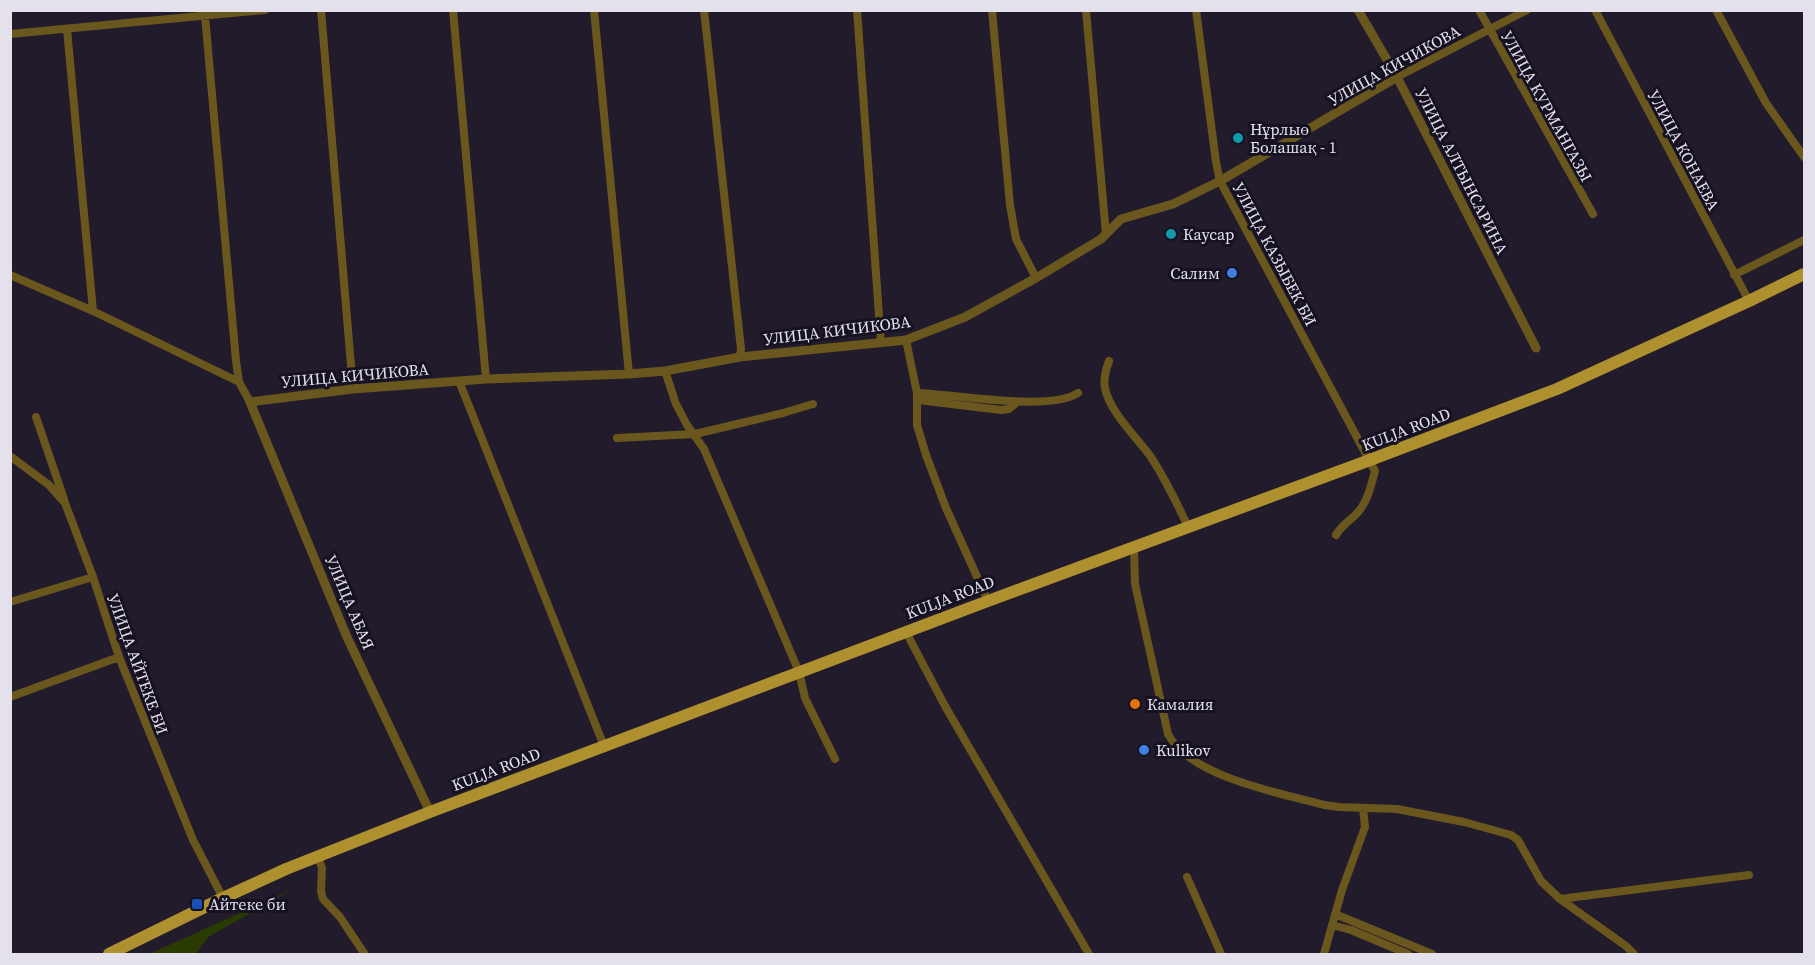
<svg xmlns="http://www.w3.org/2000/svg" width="1815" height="965" font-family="'Source Serif 4',serif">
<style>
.green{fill:#293b01}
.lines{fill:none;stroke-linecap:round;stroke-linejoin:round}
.minor{stroke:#6a571e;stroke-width:8}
.tertiary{stroke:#6a571e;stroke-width:9}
.primary{stroke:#af902f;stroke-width:12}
.culture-dot{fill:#0f9aa8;stroke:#171222;stroke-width:2}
.shop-dot{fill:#3f7fe0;stroke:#171222;stroke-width:2}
.food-dot{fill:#e8710a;stroke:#171222;stroke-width:2}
.transit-dot{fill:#1a4fb4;stroke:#171222;stroke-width:2}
.labels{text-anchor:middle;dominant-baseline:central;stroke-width:6;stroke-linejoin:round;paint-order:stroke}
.street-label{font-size:16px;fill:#e4e1ed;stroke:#171222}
.poi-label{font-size:16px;fill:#e4e1ed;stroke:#171222;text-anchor:start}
</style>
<rect width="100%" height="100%" fill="#211b2c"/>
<path class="green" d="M293,889l-85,48 -12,17h-47z"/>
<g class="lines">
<path class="minor" d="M321,10l32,379
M453,10l33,369
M594,10l35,364
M704,10l37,339 -1,8
M857,10l24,333
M992,10l18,195 6,34 20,39
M1086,10l20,224
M1196,10l20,152 4,19 155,290c-4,14 -7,29 -16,40 -7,9 -17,13 -23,24
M1479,10l114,204
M1595,10l154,291
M1716,10l50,93 38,54
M205,16l31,345 3,21 11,20
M67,29l26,282
M10,34l255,-24
M1397,77l130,-67
M10,275l83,36 146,71
M1734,275l70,-35
M906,340l11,53v32l9,30 20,53 42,93
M1109,361c-3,8 -6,17 -4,27 4,23 32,50 46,69 14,22 26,46 37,70
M665,371l11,33 11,21 17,24 95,223 6,26 30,61
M459,381l145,365
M917,393c36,1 133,19 161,0
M918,400l83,10 8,-1 8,-7
M36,417l28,82
M617,438l78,-4 88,-21 30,-9
M10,456l39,29 16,18 28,74 26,80 74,183 30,58
M1134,547l1,37 33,150c22,43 112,59 156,71l15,2 58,2 67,13 47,13 7,5 23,41 19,18 66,47 8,8
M10,602l83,-25
M906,632l39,74 144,248
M10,697l109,-40
M318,857l4,11 -1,23 2,8 17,18 24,36
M1187,877l34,77
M1560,899l189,-24
M1335,914l97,40
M1332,925l19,5 57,24
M1324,954l18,-64 23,-63 -2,-19"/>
<path class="tertiary" d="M1358,10l39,67 139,271
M430,812l-84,-177 -96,-233 103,-13 133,-10 143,-5 36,-3 75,-14 166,-17 59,-23 71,-39 65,-39 20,-20 52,-15 47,-23 177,-104"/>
<path class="primary" d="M109,954l114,-56 63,-29 144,-57 558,-211 382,-141 187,-71 192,-88 55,-27"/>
</g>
<g class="culture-dot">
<circle cx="1238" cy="138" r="6"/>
<circle cx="1171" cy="234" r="6"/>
</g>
<g class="shop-dot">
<circle cx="1232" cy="273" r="6"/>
<circle cx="1144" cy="750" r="6"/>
</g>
<circle class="food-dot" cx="1135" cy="704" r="6"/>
<rect class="transit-dot" x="191" y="898" width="12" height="12" rx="3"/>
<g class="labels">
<g class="street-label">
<text transform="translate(1394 65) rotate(-29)">УЛИЦА КИЧИКОВА</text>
<text transform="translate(1547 106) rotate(61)">УЛИЦА КУРМАНГАЗЫ</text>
<text transform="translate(1684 150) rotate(62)">УЛИЦА КОНАЕВА</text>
<text transform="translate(1462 171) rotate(63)">УЛИЦА АЛТЫНСАРИНА</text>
<text transform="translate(1275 254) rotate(62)">УЛИЦА КАЗЫБЕК БИ</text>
<text transform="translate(837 330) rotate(-7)">УЛИЦА КИЧИКОВА</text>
<text transform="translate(355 375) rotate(-5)">УЛИЦА КИЧИКОВА</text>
<text transform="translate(1406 429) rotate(-21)">KULJA ROAD</text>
<text transform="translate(950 597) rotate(-21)">KULJA ROAD</text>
<text transform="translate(350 602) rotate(67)">УЛИЦА АБАЯ</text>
<text transform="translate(138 664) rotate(70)">УЛИЦА АЙТЕКЕ БИ</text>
<text transform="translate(496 769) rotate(-21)">KULJA ROAD</text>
</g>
<g class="poi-label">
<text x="1250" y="129">Нұрлыө<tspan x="1250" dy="18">Болашақ - 1</tspan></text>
<text x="1183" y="234">Каусар</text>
<text x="1220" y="273" text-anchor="end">Салим</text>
<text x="1147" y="704">Камалия</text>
<text x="1156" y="750">Kulikov</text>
<text x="209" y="904">Айтеке би</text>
</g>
</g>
<rect width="1815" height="965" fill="none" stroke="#e4e1ed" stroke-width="24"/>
</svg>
